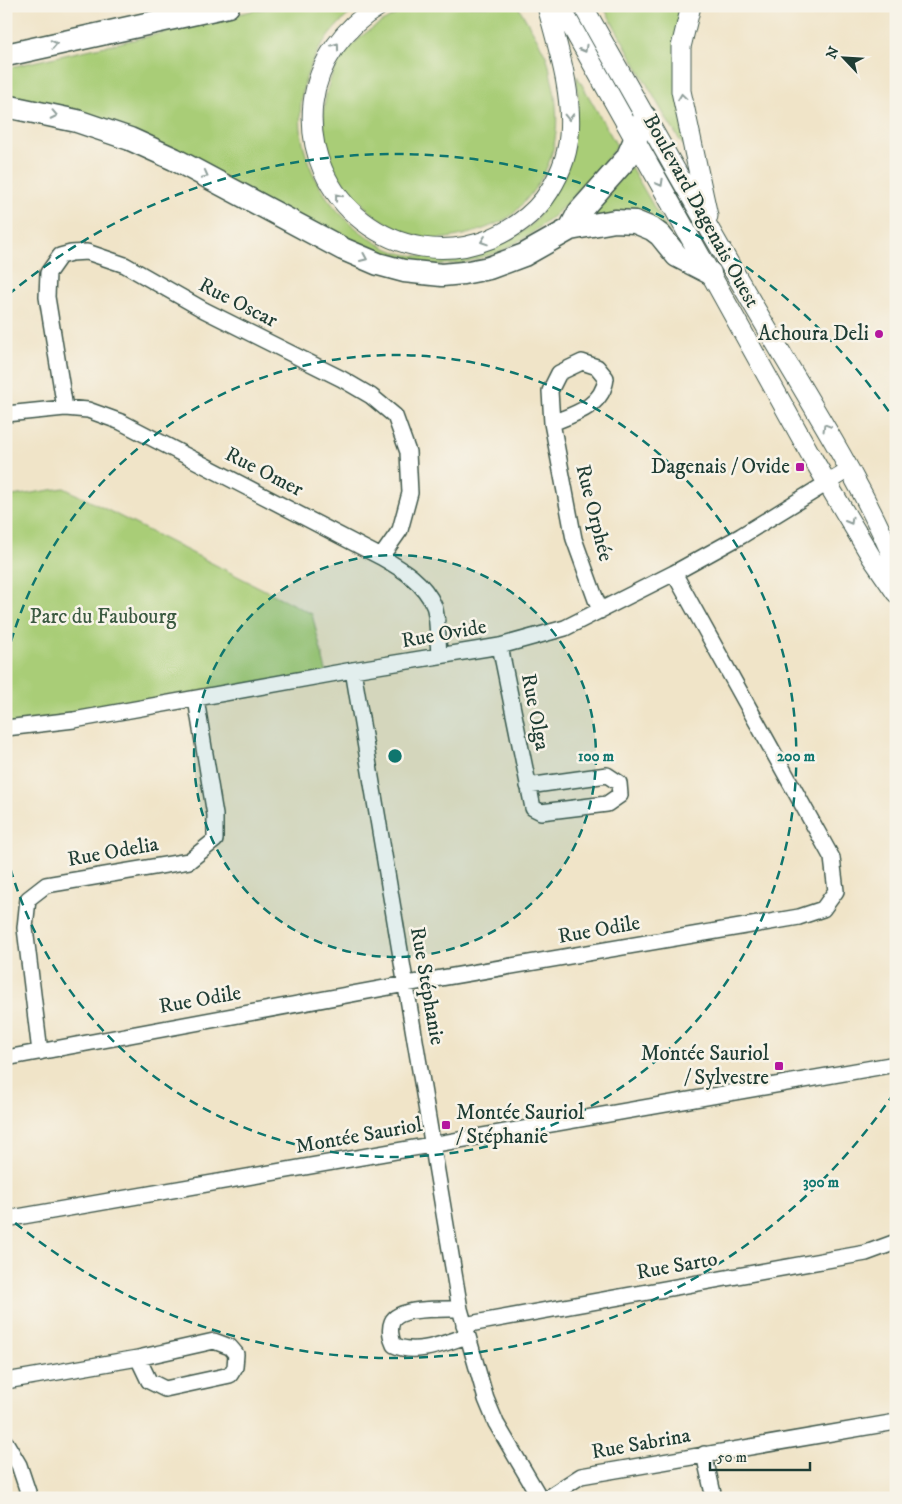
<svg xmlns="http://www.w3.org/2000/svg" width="902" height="1504" font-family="'IM FELL DW Pica',serif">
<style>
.green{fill:#a9cd77;stroke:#648556}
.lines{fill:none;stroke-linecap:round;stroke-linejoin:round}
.minor-casing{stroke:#3e564a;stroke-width:18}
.major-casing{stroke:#3e564a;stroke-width:21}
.highway-casing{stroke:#3e564a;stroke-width:25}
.minor{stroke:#fff;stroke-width:15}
.major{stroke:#fff;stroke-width:19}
.highway{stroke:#fff;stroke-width:22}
.oneway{stroke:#8f9e9a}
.ring{fill:none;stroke:#0f766e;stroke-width:2.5;stroke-dasharray:9 6}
.poi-dot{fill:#b5179e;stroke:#f7f3e8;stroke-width:2}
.labels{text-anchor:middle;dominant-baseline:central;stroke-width:5;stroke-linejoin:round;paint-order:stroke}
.street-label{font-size:21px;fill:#1f3d34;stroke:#f7f3e8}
.poi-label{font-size:21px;fill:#1f3d34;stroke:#f7f3e8;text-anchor:end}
.park-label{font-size:21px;fill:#3b5a41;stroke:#f7f3e8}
.centre{fill:#0f766e;stroke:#f7f3e8;stroke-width:2.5}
.ring-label{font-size:15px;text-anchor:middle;font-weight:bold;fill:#0f766e;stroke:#f7f3e8;stroke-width:5;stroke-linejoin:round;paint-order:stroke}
</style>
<rect width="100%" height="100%" fill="#f7f3e8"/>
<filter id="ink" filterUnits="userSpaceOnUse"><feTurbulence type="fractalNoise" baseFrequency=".02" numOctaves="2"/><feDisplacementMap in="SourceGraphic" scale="10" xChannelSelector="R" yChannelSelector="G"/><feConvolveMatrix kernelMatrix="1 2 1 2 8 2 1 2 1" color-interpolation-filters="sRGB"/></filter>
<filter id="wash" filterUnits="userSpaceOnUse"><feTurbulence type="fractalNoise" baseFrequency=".0096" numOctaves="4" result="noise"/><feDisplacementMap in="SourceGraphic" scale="20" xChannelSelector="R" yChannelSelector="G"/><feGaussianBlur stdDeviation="1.12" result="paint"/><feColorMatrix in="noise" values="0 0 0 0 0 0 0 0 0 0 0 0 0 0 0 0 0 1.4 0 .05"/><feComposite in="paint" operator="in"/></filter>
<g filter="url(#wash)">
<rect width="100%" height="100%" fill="#f0e4c8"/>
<path class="green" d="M287,6h73c-78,55 -78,157 -9,218 13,11 28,22 45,28 10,3 22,4 33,5 20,2 37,0 56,-7 16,-6 40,-16 51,-31 6,-7 15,-39 19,-49 5,-15 11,-31 16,-46 2,-6 6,-12 7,-18 1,-10 -2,-20 -1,-30l40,70 -22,28 -39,40 -28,22 -29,16 -35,11 -27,2 -40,-4 -88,-39 -303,-123v-31l144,-32 105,-26z
M415,6h103c9,16 20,33 28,50 4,8 4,20 7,29 9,44 2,82 -28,116 -4,4 -8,10 -13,14 -9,7 -24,12 -34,16 -15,4 -33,9 -49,8 -16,-2 -41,-15 -55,-24 -6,-4 -11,-11 -16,-16 -26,-25 -36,-53 -34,-89 4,-56 42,-84 91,-104z
M603,6h81l2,138 -3,1 -16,-25z
M631,167l38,66 -83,-16z
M64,488l248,126 15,61 -321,53v-231z"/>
</g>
<g filter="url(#ink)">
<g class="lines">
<defs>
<path id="minor" d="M65,408l-18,-111 1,-24 12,-17 11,-3 16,-1 38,13 79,45 138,69 29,17 24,20 13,36 2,41 -10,37 -19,27
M6,414l59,-6 23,2 33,12 260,135c21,12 43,25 53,49 4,11 4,37 5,50
M552,423c23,-9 51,-17 54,-45l-9,-11 -15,-5 -23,11 -9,18 2,32 22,116 26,72
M500,646l33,162 8,4 66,-8 13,-9 -1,-12 -12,-8 -79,11
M353,670l107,639 26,90 10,24 44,75
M6,728l68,-8 279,-50 147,-24 65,-18 109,-55 67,-37 109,-67
M40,1052l-15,-124 3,-29 18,-14 143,-24 26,-21v-25l-19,-116
M6,1058l400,-74 393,-67 24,-8 13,-18 -4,-33 -158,-285
M6,1219l890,-155
M460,1309c-14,0 -62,-2 -68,13 -3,7 -1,17 2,23 22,11 50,-2 73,-9
M464,1325l402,-72 30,-11
M6,1381l132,-23 76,-17 16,6 6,7 -1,13 -5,8 -65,14 -16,-8 -11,-23
M6,1443l13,22 11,33
M704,1454l10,44
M547,1498l34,-22 315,-54"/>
<path id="major" d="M379,6c-35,21 -61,56 -66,97 -11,97 85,173 177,136 21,-9 40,-22 54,-40 13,-18 23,-40 25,-63 4,-43 -11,-88 -22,-130
M560,6l150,267 103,186 59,99 24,35
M583,6c61,109 123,218 186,326 45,77 93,151 127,233
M691,6l-10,41v44l27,125"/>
<path id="highway" d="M6,55l222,-49
M6,106l71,15 53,18 44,20 169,90 35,15 26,7 38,4 21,-2 26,-5 35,-13 46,-26 45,-8 20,1 17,7 8,6 17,21 33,17
M570,229l9,-17 48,-54 18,-41"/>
</defs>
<use href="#minor" class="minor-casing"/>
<use href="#major" class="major-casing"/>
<use href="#highway" class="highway-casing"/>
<use href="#minor" class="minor"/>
<use href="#major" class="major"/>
<use href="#highway" class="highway"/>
</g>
<defs><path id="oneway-chevron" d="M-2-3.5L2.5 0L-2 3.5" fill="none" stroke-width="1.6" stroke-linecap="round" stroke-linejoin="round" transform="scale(1.25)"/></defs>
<g class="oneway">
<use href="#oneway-chevron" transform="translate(54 44) rotate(-12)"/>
<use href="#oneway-chevron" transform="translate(336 46) rotate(-54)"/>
<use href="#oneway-chevron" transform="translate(584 49) rotate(60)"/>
<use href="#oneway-chevron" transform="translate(682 97) rotate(-98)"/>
<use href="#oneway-chevron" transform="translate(54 115) rotate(12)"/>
<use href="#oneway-chevron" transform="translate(569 117) rotate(88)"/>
<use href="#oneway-chevron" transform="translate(205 175) rotate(28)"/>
<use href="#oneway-chevron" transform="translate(660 183) rotate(61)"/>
<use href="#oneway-chevron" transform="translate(338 197) rotate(-128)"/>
<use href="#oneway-chevron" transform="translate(484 241) rotate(161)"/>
<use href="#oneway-chevron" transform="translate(364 258) rotate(24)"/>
<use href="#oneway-chevron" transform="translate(826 427) rotate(-121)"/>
<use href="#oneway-chevron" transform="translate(850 521) rotate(60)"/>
</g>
</g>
<circle cx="395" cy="756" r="201" fill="#0f766e" fill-opacity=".12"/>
<g class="ring">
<circle cx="395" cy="756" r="201"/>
<path d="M7 656A401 401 0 1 1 7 856"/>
<path d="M894 1093A602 602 0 0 1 8 1217M8 295A602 602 0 0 1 894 419"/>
</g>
<g class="poi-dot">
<circle cx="879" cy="334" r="5"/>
<rect x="795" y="462" width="10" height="10" rx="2.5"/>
<rect x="774" y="1061" width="10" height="10" rx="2.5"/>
<rect x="441" y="1120" width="10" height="10" rx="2.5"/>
</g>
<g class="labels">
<g class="street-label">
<text transform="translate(701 211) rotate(61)">Boulevard Dagenais Ouest</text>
<text transform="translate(238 303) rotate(27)">Rue Oscar</text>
<text transform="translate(264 472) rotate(27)">Rue Omer</text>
<text transform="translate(594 513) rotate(76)">Rue Orphée</text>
<text transform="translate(444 634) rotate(-10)">Rue Ovide</text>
<text transform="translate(535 712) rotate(79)">Rue Olga</text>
<text transform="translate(113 852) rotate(-10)">Rue Odelia</text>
<text transform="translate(599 930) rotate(-10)">Rue Odile</text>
<text transform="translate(427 986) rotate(80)">Rue Stéphanie</text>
<text transform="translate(200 1000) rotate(-10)">Rue Odile</text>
<text transform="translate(359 1136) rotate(-10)">Montée Sauriol</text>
<text transform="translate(677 1266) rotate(-10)">Rue Sarto</text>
<text transform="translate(641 1444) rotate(-10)">Rue Sabrina</text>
</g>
<g class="poi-label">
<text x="869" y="334">Achoura Deli</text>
<text x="790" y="467">Dagenais / Ovide</text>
<text x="769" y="1054">Montée Sauriol<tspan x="769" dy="24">/ Sylvestre</tspan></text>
<text x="456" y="1113" text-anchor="start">Montée Sauriol<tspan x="456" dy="24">/ Stéphanie</tspan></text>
</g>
<g class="park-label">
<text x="103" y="617">Parc du Faubourg</text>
</g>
</g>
<circle cx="395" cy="756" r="8" class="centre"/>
<g class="ring-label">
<text x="596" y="761">100 m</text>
<text x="796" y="761">200 m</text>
<text x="821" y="1187">300 m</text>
</g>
<rect width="902" height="1504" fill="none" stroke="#f7f3e8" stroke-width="25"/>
<g transform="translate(844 58) rotate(295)" stroke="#f7f3e8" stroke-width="4" paint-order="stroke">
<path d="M0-4L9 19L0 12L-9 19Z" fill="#1f3d34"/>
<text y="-8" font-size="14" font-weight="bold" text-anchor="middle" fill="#1f3d34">N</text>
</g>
<path d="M710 1462v8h100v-8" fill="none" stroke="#1f3d34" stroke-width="2.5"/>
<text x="717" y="1462" font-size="15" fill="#1f3d34" stroke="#f7f3e8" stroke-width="4" paint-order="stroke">50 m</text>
</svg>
